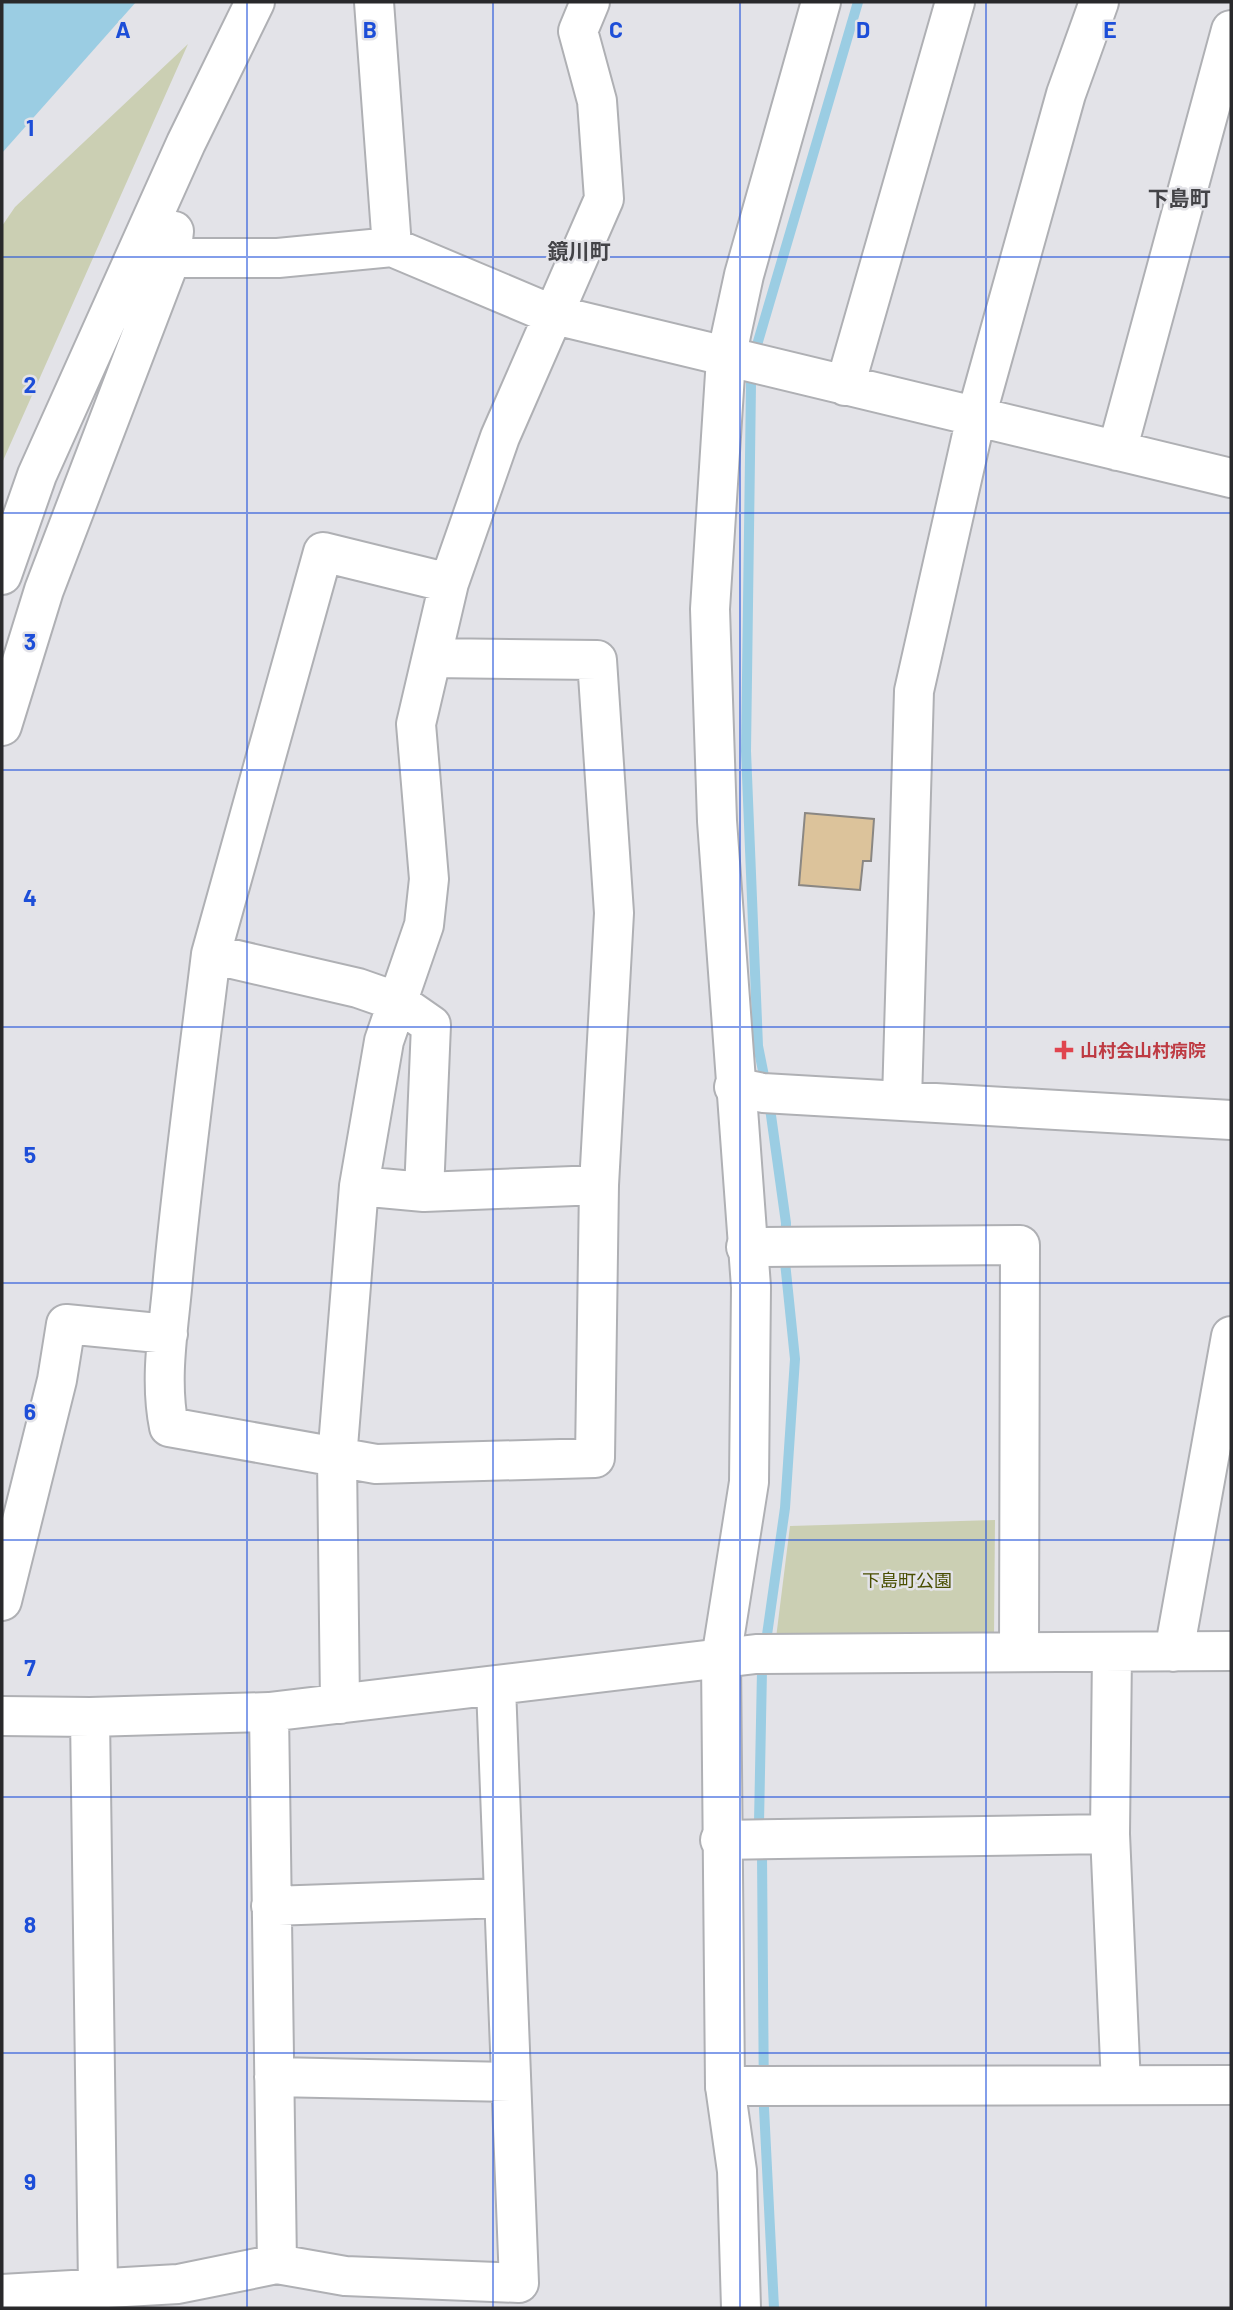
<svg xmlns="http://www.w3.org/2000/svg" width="1233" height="2310" font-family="Barlow,'Noto Sans JP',sans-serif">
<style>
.green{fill:#cbcfb3}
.water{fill:#9bcde3}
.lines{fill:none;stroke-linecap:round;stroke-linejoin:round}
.stream{stroke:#9bcde3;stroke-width:10}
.building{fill:#dcc39b;stroke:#8a8783;stroke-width:2}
.minor-casing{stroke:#afb0b4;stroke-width:42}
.tertiary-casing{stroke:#afb0b4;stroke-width:42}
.minor{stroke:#fff;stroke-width:38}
.tertiary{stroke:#fff;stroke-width:38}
.grid{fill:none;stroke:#1d4ed8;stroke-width:2;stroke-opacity:0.55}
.health-dot{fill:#e0444e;stroke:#e3e3e8;stroke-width:2.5}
.labels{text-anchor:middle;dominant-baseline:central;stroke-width:5;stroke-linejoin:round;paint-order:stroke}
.health-label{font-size:18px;font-weight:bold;fill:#be3a42;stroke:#e3e3e8;text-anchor:start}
.park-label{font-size:18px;fill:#494e01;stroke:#e3e3e8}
.quarter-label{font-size:21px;font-weight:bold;fill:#434347;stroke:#e3e3e8}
.grid-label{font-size:23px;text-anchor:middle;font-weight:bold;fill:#1d4ed8;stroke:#e3e3e8;stroke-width:5;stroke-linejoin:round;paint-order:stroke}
</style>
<rect width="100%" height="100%" fill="#e3e3e8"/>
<path class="green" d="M188,44l-186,419v-237l13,-19z
M995,1520l-1,117 -218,1 14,-112z"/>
<path class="water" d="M2,2h134l-134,151z"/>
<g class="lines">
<path class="stream" d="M766,1086l-8,-40 -12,-295 5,-367 6,-39 101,-343
M769,1101l17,122 -1,39 10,97 -10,149 -23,162 -3,153 3,32 2,253 10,200"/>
</g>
<path class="building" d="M805,813l69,6 -3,42h-8l-3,29 -61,-5z"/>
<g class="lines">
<defs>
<path id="minor" d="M374,2l18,245 159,67 680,164
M174,231l-3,27h107l114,-11
M845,386l110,-384
M1117,451l114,-421
M2,575l35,-100 149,-332 69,-141
M432,658l165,2 17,253 -15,272
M2,726l42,-136 127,-332
M211,954l112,-402 126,31
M734,1087l29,6 468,27
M902,1100l12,-409 62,-274 90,-323 33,-92
M359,1186l65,6 175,-7 -4,273 -219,6 -207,-37c-10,-49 0,-100 4,-149 10,-108 25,-216 38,-324l147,34 40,14 33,23 -7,167
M746,1247l274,-2 -1,407
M2,1601l55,-221 9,-56 102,10
M1174,1652l57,-316
M340,1704l-3,-245 22,-273 25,-145 40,-116 5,-46 -13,-155 33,-141 51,-146 104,-238 -7,-98 -19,-70 12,-29
M269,1712l8,552
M2,1716l88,1 179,-5 487,-58 475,-3
M90,1717l8,569
M1110,1834l11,251
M720,1840l390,-6 2,-182
M271,1906l233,-8
M274,2077l237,5
M725,2086l506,-1
M2,2294l176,-10 99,-20 68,12 174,7 -23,-596"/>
<path id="tertiary" d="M741,2308l-4,-137 -12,-85 -4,-427 28,-177 2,-195 -34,-466 -7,-212 16,-251 18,-83 77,-273"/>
</defs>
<use href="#minor" class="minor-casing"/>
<use href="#tertiary" class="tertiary-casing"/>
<use href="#minor" class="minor"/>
<use href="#tertiary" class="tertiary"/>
</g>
<path class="grid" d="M247,2v2306M493,2v2306M740,2v2306M986,2v2306M2,257h1229M2,513h1229M2,770h1229M2,1027h1229M2,1283h1229M2,1540h1229M2,1797h1229M2,2053h1229"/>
<path class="health-dot" d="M1060.5 1039.5h7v7h7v7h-7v7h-7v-7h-7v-7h7z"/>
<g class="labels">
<g class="health-label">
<text x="1080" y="1050">山村会山村病院</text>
</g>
<g class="park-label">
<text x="907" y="1580">下島町公園</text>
</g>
<g class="quarter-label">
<text x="1179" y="197">下島町</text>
<text x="579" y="250">鏡川町</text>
</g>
</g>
<g class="grid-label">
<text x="123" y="38">A</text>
<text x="370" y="38">B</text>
<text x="616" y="38">C</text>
<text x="863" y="38">D</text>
<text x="1110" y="38">E</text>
<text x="30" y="136">1</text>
<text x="30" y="393">2</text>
<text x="30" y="650">3</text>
<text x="30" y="906">4</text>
<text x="30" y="1163">5</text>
<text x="30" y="1420">6</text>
<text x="30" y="1676">7</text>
<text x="30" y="1933">8</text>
<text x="30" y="2190">9</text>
</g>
<rect width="1233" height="2310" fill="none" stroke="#29292b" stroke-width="7"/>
</svg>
